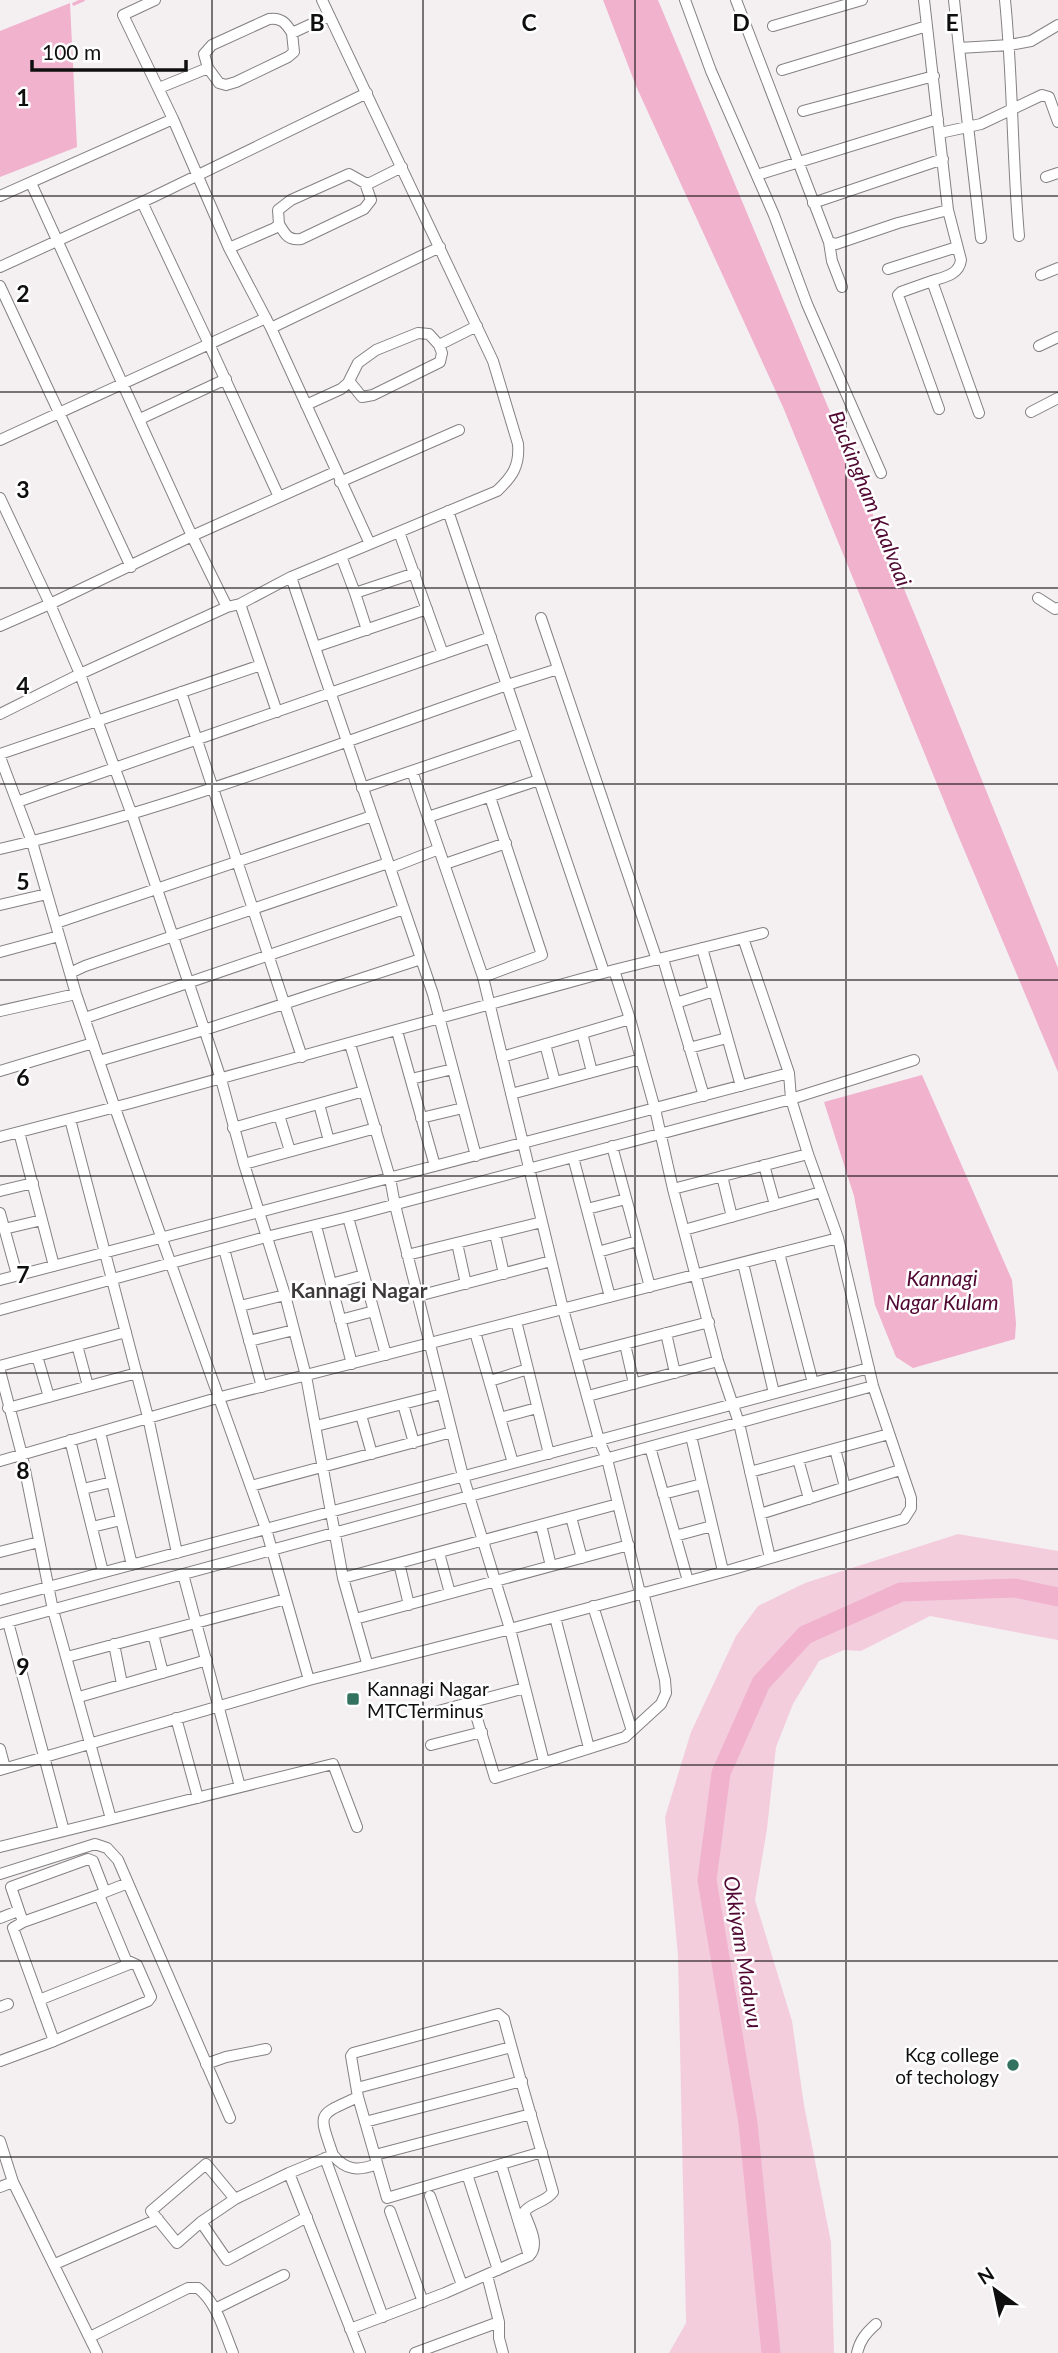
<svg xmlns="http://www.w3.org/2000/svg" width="1058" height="2353" font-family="Lato,sans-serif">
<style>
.green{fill:#f4cddd}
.water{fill:#f0b2cd}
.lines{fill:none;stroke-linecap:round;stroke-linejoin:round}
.stream{stroke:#f0b2cd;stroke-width:3.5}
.river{stroke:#f0b2cd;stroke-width:19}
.minor-casing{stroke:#858183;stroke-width:12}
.minor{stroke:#fff;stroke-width:10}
.grid{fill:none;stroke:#100f0f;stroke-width:2;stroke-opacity:0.55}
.poi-dot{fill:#33725f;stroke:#fff;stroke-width:2.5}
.labels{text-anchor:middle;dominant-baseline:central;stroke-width:5;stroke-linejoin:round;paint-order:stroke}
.poi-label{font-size:19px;fill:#100f0f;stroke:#fff;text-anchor:start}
.water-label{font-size:21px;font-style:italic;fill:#510833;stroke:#fff}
.neighbourhood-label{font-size:21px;font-weight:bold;fill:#3d3a3b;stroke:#fff}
.grid-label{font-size:23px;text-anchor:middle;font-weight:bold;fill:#100f0f;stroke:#fff;stroke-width:5;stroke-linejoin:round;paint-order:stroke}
</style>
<rect width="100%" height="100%" fill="#f4f0f2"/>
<path class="green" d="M958,1534l100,17v89l-128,-24 -69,35 -17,-1 -25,11 -26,43 -17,43 -9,82 -12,71 37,121 12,84 27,137 3,111h-165l17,-30 -8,-367 -13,-139 26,-85 45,-96 22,-30 47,-23z"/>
<path class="water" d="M603,0h55l259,620 141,348v104l-101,-239 -174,-426 -147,-321z
M70,3l7,144 -77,30v-146z
M922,1075l90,205 4,43 -1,16 -102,29 -17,-11 -21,-52 -21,-109 -30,-94z"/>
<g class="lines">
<path class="stream" d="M74,4l9,-4"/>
<path class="river" d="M771,2353l-23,-230 -41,-243 14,-107 40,-90 44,-48 96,-43 114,-4 43,9"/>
<defs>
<path id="minor" d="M155,0l-32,15 50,104 56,129 42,80 99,216
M685,0l26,71 63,144 33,89 74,169
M736,0l93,242 7,2 62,-21 50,-13
M924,0l24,210 13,50c-2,15 -17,17 -29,21l47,132
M954,0l5,48
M1005,0c8,79 7,158 14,236
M773,26l89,-26
M208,68l11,15 7,2 10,-3 52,-25 6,-5 -2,-19
M782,70l145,-44
M159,88l49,-20 -4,-14 8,-9 57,-26c12,-2 17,4 23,14l37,-17
M803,111l131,-35
M940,133l41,-9 61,-29 7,2 9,25
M757,175l181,-56
M1046,177l12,-4
M31,183l161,353 35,71
M0,196l173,-77
M142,202l67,142 70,153
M813,203l130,-44
M279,224c6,10 9,17 22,15l63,-30 7,-9 -6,-17
M981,238l-22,-190 51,-3 21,-4 27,-16
M829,242l3,19 10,26
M229,248l46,-20 4,-4 -1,-14 13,-10 58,-26 16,9h5l32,-16
M0,267l153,-70 214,-104
M888,269l69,-22
M1041,275l17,-7
M932,281l-31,11 -3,3 41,114
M0,286l131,281
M271,328l169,-81
M1039,346l19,-9
M349,381l13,16 11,-2 67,-33 2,-9 -3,-8
M306,405l35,-16 7,-6 10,-20 18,-13 42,-17 11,1 10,11 38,-19
M1031,412l27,-14
M140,419l86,-40
M0,440l266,-122
M335,472l-143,64 -142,68 30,70 52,141 89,264 23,85 41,131 21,81 37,202 24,85
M340,482l119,-52
M0,498l50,106 -50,22
M448,511l156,461
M399,532l44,122
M341,556l14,37
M291,577l142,417 43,162
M1038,598l17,11 3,-1
M240,604l37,108
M541,618l116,342
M367,630l-12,-37 60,-20
M315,647l112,-38
M181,692l121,365
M0,714l80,-40 147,-67 13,-3 51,-27 206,-86c15,-14 23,-25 21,-47l-25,-83 -171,-361
M0,754l261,-89
M0,757l32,85 44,152 39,114 151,421 43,151 -309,90
M412,771l71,206 80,332 36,131 8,19 33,134
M362,788l161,-55
M17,802l474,-165
M428,817l111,-37
M0,849c173,-40 339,-106 507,-164l51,-16
M445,864l61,-21
M390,868l49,-19
M0,905l47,-11
M56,923l316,-107
M743,938l46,135 2,26 123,-39
M702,948l39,138
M0,952l59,-16
M663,959l41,137
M614,970l16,49 25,90 18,80 45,172 21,62 31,135
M70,973l15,-7 303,-103
M483,977l59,-22 -52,-158
M676,1003l38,-12
M0,1011l76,-17
M85,1018l319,-109
M397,1031l38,135
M582,1033l10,39
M350,1044l40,134 5,27 68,271 47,153 34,133
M545,1044l10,38
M689,1048l38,-10
M502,1057l128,-38
M99,1061l105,-31 217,-71
M0,1071l93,-28
M411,1079l42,-10
M511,1094l130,-35
M319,1104l10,37
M279,1115l11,36
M421,1118l42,-10
M70,1119l78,298 29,136
M233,1128l131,-37
M19,1132l35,134
M0,1137l131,-34 483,-133 149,-37
M612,1146l38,141
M573,1157l37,140
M244,1164l132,-36
M764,1165l11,40
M722,1176l10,41
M673,1189l135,-35
M0,1191l33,-8
M587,1209l39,-10
M0,1213l17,62
M348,1217l38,138
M316,1226l36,138
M4,1229l38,-9
M684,1230l137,-38
M495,1234l9,40
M457,1243l9,41
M224,1249l38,138
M598,1252l39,-11
M779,1253l34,130
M407,1255l135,-33
M743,1263l31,130
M0,1280l789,-207
M331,1284l33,-9
M418,1296l133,-35
M240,1306l45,-11
M0,1310l266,-73 82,-20 443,-118 17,55 30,84 35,148 38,112v10l-7,11 -174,51 -220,59 -201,51
M340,1320l34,-9
M516,1321l33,133
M475,1332l38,131
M666,1333l9,40
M249,1341l45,-11
M625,1344l9,40
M77,1345l11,41
M37,1356l12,41
M578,1356l131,-34
M0,1366l126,-34
M0,1371l22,84 31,155 58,209
M490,1381l38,-12
M588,1396l130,-35
M403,1404l11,39
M8,1408l129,-35
M361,1415l11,39
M500,1418l37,-10
M316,1426l126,-32
M100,1432l32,133
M691,1436l32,135
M70,1440l33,132
M650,1447l38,134
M835,1449l10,38
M798,1459l11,40
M0,1461l217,-63 621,-160
M750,1472l139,-38
M251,1486l201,-54
M83,1489l29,-7
M663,1494l39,-10
M760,1514l140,-44
M571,1517l11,41
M541,1525l10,41
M92,1527l29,-7
M675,1536l37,-10
M0,1552l39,-10
M439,1553l11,40
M399,1563l10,42
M183,1574l57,213
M343,1578l275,-74
M0,1600l869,-232
M593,1606l39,125
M555,1617l34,131
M355,1619l274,-74
M8,1622l56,209
M0,1624l873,-238
M153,1634l10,39
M114,1644l8,40
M67,1657l219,-58
M79,1697l128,-37
M472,1702l23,76 130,-41 36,-33 5,-11 -1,-13 -22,-88
M427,1714l98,-26
M176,1718l22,80
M431,1745l51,-13
M0,1749l5,19
M0,1847l333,-83 24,63
M0,1874l95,-30 12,4 11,12 112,258
M105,1892l23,-9
M0,1918l18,-7
M23,1922l-12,-35 77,-28 5,2 12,31 -6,3
M39,2000l93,-37
M0,2007l8,-3
M0,2061l54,-20 94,-40 3,-4 -14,-32 -11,-5 -27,-65 -76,27 -10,6 41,113
M206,2064l20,-7 40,-8
M357,2088l154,-41
M365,2122l157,-41
M0,2141l13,41
M333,2155c13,16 26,16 44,9
M375,2155l156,-41
M325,2158l58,159
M501,2164l28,92
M289,2173l44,-18c-15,-44 -16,-39 25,-58
M467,2174l31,96
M0,2187l13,-5 84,171
M430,2196l32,89
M235,2199l-34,23 -24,21 -26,-32 55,-47 29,35 54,-26 71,180
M390,2211l33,91
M201,2222l26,38 80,-43
M55,2264l103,-45
M487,2275l12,47v16l4,15
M215,2309l69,-34
M350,2329l95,-36 84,-37c12,-11 -1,-32 -5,-44 8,-10 21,-9 29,-20 -16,-57 -34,-115 -49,-173l-6,-5 -145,39 -2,3 7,41 29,101 155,-46
M90,2337l98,-49h10c19,15 26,43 35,65
M415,2353l84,-31
M857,2353c3,-13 9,-20 19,-29"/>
</defs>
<use href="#minor" class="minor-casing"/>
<use href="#minor" class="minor"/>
</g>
<path class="grid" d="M212,0v2353M423,0v2353M635,0v2353M846,0v2353M0,196h1058M0,392h1058M0,588h1058M0,784h1058M0,980h1058M0,1176h1058M0,1373h1058M0,1569h1058M0,1765h1058M0,1961h1058M0,2157h1058"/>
<g class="poi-dot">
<rect x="346" y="1692" width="14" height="14" rx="3.5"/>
<circle cx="1013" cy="2065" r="7"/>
</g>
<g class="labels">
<g class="poi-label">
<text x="367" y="1688">Kannagi Nagar<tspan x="367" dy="22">MTCTerminus</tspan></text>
<text x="999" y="2054" text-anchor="end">Kcg college<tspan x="999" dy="22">of techology</tspan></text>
</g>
<g class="water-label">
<text transform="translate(871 498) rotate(68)">Buckingham Kaalvaai</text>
<text x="942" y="1277">Kannagi<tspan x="942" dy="24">Nagar Kulam</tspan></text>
<text transform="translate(744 1952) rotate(81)">Okkiyam Maduvu</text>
</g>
<g class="neighbourhood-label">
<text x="359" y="1289">Kannagi Nagar</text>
</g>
</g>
<g class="grid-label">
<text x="317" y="31">B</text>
<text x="529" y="31">C</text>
<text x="741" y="31">D</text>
<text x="952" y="31">E</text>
<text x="23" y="106">1</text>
<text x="23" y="302">2</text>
<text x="23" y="498">3</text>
<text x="23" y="694">4</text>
<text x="23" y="890">5</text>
<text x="23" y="1086">6</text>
<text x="23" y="1283">7</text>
<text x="23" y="1479">8</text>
<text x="23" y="1675">9</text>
</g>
<g transform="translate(995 2290) rotate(327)" stroke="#ffffff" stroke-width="5" paint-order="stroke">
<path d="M0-5L12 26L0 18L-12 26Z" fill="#100f0f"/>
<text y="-10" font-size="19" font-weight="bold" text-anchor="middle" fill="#100f0f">N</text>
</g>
<path d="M32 60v10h154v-10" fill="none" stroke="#100f0f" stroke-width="3.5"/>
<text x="42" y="60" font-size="21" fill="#100f0f" stroke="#ffffff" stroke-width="5" paint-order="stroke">100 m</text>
</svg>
